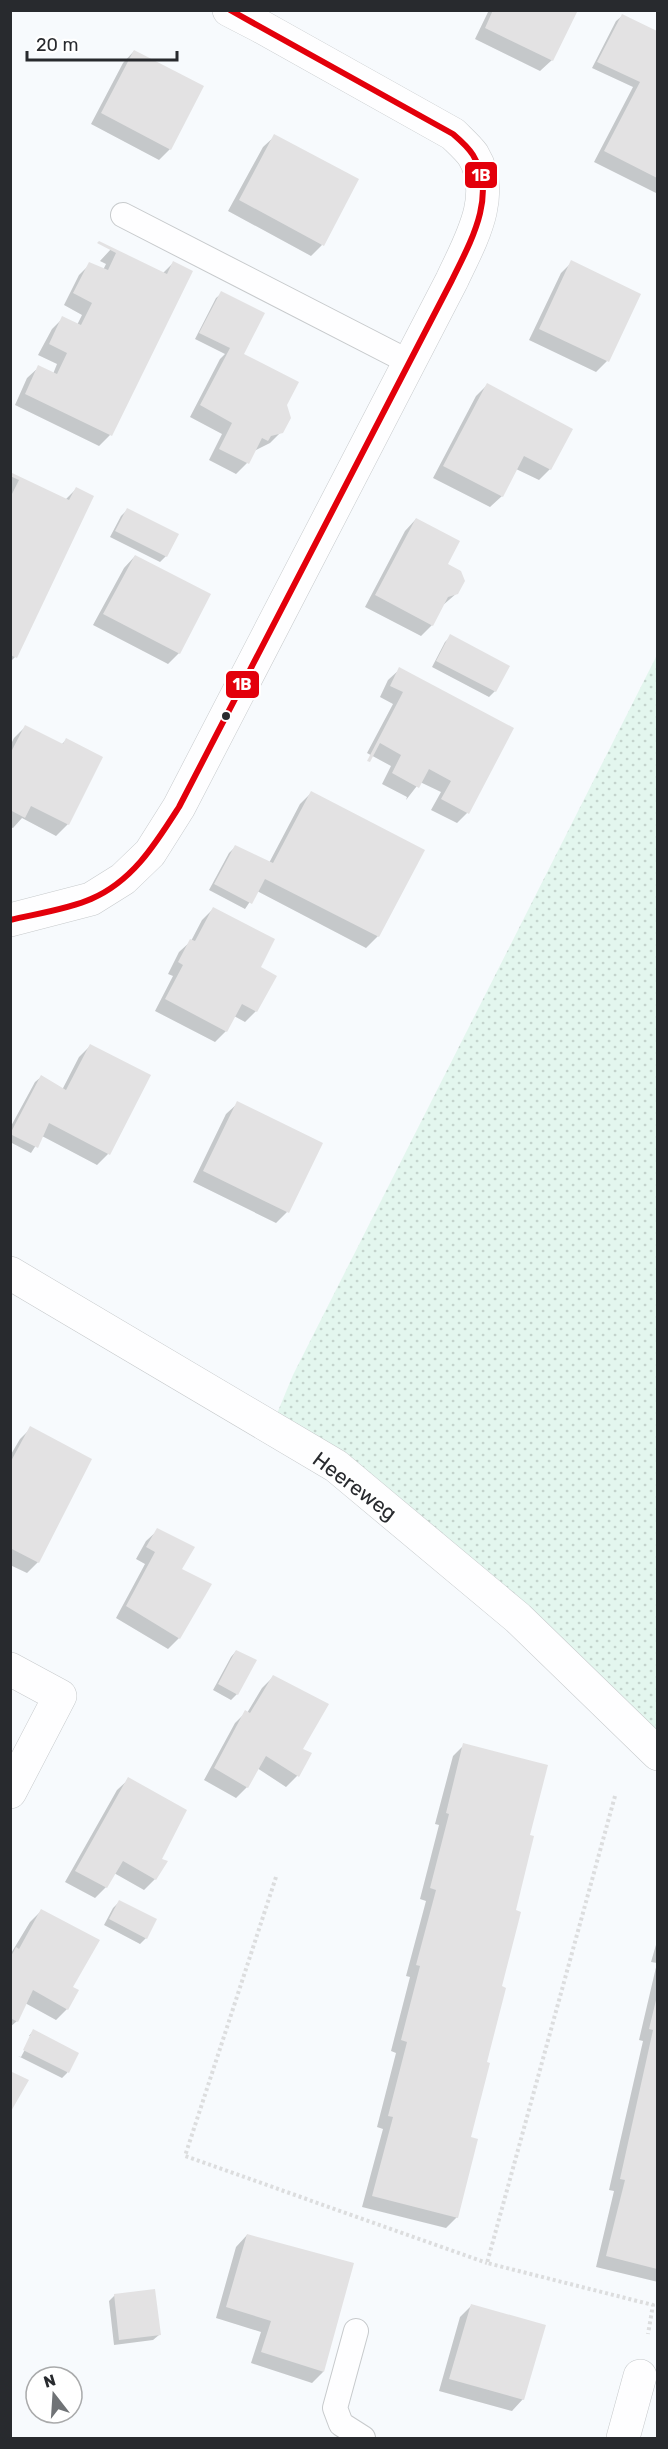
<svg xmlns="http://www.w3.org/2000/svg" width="668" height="2449" font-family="Rubik,sans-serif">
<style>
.grass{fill:url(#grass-dots)}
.shadow{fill:#0003}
.building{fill:#e3e2e3}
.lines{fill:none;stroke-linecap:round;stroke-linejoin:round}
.lane-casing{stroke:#c7cacc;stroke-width:26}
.street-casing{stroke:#c7cacc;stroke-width:34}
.path{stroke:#dcddde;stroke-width:4;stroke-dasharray:3 3;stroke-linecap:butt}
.lane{stroke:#fefeff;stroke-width:24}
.street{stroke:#fefeff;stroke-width:33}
.bus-1-casing{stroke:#fff;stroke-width:10}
.bus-1{stroke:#e3000b;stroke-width:6}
.bus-dot{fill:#282a2e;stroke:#fff;stroke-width:2}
.labels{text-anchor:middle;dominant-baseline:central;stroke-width:4.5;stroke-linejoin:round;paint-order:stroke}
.street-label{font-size:21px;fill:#282a2e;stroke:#fff}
.line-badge{stroke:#fff;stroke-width:2}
.badge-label{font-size:16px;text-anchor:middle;font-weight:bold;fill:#fff}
</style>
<defs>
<pattern id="grass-dots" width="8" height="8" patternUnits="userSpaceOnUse" patternTransform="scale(1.5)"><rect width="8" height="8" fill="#e3f6ee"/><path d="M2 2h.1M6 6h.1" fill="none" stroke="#c3d3cc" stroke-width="1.8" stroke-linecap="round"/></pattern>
</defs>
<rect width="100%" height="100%" fill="#f7fafd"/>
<path class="grass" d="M657,655v1099l-386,-326 22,-53z"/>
<path class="shadow" d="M489,10h87l-24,50 -12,11 -65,-32z
M622,16l36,16v10l-8,16 8,-5v141l-64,-32 39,-75 -41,-19 24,-47z
M134,51l36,98 -11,11 -68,-36 32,-61z
M275,136l47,109 -11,11 -83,-45 35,-64z
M111,249l51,25 11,-11 -63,172 -11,11 -84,-41 12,-27 12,-11 14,7 4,-10 -19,-9 14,-26 11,-11 14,7 5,-10 -18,-10 15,-30 11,-11 13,6 3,-6 -6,-3z
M572,262l35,99 -11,11 -67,-32 32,-67z
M222,293l20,61 43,51 -4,27 -11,11 -16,8 -7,12 -11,11 -27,-14 13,-26 -32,-17 30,-58 5,-5 -30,-15 21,-41z
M487,385l63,84 -11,11 -23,-11 -14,27 -12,11 -57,-29 43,-82z
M10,474l55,26 11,-11 -61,168 -5,5z
M127,510l39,46 -6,6 -50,-25 11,-21z
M416,519l30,46 11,28 -15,13 -10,19 -11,11 -56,-29 40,-76z
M135,556l44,97 -11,11 -75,-39 31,-57z
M451,636l44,55 -6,6 -57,-30 13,-25z
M400,669l68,143 -11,11 -26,-13 10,-18 -21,-10 -14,18 1,-3 -25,-13 9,-18 -24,-13 26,-49 -13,-7 8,-17z
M25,727l36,18 5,-5 35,18 -33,66 -12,12 -34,-18 -9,10 -3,-1v-81l4,-8z
M311,793l112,58 -45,85 -12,12 -109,-57 -12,18 -36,-19 20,-37 6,-6 34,16 31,-59z
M213,909l46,59 -3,43 -11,11 -11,-6 -8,15 -11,11 -60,-31 18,-35 -5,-2 11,-22 12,-11 11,-21z
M90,1046l18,108 -11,11 -55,-29 -11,17 -21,-11v-14l25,-46 6,-5 21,13 17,-33z
M238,1103l49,109 -11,11 -83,-41 33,-68z
M31,1428l7,134 -11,11 -17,-8v-109l10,-17z
M158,1530l22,40 -1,68 -11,11 -52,-31 29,-54 -9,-5 10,-18z
M236,1651l1,43 -6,6 -18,-10 18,-33z
M273,1677l27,72 10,5 -13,22 -11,11 -29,-19 -10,19 -11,11 -32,-18 31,-57 11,-11 1,1 15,-25z
M464,1745l64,91 -59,302 -12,79 -11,11 -84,-21 21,-78 -6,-2 19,-74 -5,-2 19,-74 -4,-1 20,-75 -6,-2 19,-74 -4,-1 18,-68z
M129,1779l31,81 -5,19 -11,11 -30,-17 -8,14 -11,11 -30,-16 52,-92z
M119,1902l27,36 -6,6 -36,-19 9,-17z
M41,1911l30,76 -4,22 -11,11 -31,-17 -8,18 -7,6v-72l20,-33z
M658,1938v344l-62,-15 18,-76 -5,-1 34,-149 -4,-1 18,-77 -6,-1z
M33,2031l44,23 -10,19 -5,5 -44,-22 3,1 11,-21h-3z
M247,2235l105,29 -29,108 -11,11 -61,-20 10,-31 -45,-14 20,-71z
M115,2295l44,40 -6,5 -39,5 -5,-44z
M471,2306l52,93 -11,12 -73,-20 21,-74z"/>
<path class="building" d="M493,10h85l-25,51 -68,-33z
M622,14l35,17 -1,20h1v127l-53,-27 36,-69 -43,-20z
M134,50l70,36 -33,64 -70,-37z
M274,134l85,45 -35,67 -85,-46z
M99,241l68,33 6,-13 20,10 -81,165 -87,-42 13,-29 19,9 10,-21 -18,-9 13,-28 19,9 11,-22 -19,-10 16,-31 19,8 8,-17 -19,-10z
M571,260l70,34 -32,68 -70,-33z
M221,291l44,22 -21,41 55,28 -12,23 4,13 -8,15 -12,3 -3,5 -6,-3 -13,26 -30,-15 13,-26 -32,-18 30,-57 -31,-15z
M487,383l86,46 -22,41 -27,-14 -21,41 -60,-31z
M10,472l59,28 7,-13 18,9 -77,162 -7,-3v-157l9,-18 -9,-4z
M127,508l52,26 -12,23 -52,-26z
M416,518l44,23 -12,23 13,7 4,10 -7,13 -10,3 -15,29 -58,-31z
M135,555l76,39 -31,60 -77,-40z
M450,634l60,32 -14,26 -60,-31z
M399,667l115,61 -45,86 -28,-15 10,-18 -22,-12 -10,19 -27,-15 9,-18 -21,-12 -10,19 -3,-1 36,-69 -13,-6z
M25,725l38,19 3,-6 37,19 -34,68 -38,-19 -6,12 -15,-8v-56z
M311,791l114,59 -46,87 -114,-58 -13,25 -38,-20 21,-39 38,18z
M213,907l62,32 -14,28 16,9 -20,36 -15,-8 -15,28 -62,-33 18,-34 -5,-3 12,-23 5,2z
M90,1044l61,31 -41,80 -61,-32 -11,25 -28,-14 31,-59 25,15z
M237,1101l86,42 -34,70 -86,-42z
M30,1426l62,33 -53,104 -29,-15v-85z
M157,1528l38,19 -13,22 30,15 -32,55 -54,-33 29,-54 -9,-5z
M236,1650l21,10 -19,35 -20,-11z
M273,1675l56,29 -26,45 9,4 -13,24 -33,-21 -18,32 -34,-20 31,-58 5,3z
M463,1743l85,22 -18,70 4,1 -18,74 5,2 -19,74 4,2 -19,74 3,1 -19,74 7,2 -20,79 -86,-22 21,-79 -5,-1 19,-74 -6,-2 19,-74 -4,-1 20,-75 -6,-2 19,-74 -3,-1z
M128,1777l59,33 -25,49 6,2 -12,19 -33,-19 -16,27 -32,-17z
M119,1900l38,19 -10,20 -38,-20z
M41,1909l59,31 -27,47 6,3 -11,20 -35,-20 -15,32 -8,-4v-60l6,-11 3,2z
M657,1996v273l-51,-13 19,-76 -5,-1 33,-149 -4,-1z
M33,2029l46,24 -10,20 -46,-23z
M10,2071l19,9 -19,33z
M247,2234l107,29 -30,109 -63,-20 10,-31 -45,-14z
M155,2289l6,46 -42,5 -5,-46z
M471,2304l75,21 -22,75 -75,-21z"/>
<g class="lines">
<defs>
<path id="lane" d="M123,215l286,147
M356,2331l-21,77 6,16 22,14"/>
<path id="street" d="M10,920l81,-21 32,-20 27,-26 29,-46 273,-527c17,-37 46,-84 21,-125 -5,-7 -13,-14 -20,-21l-193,-108 -31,-16
M10,1273l326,193 182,152 140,136
M10,1669l50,27 -50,96
M623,2438l17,-62"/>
</defs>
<use href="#lane" class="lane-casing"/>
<use href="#street" class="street-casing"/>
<path class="path" d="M615,1796l-128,467 166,42 -5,29
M276,1877l-91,279 302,107"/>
<use href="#lane" class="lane"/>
<use href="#street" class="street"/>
<defs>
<path id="bus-1" d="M10,920c25,-6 59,-11 81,-21 42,-18 65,-56 88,-92l273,-527c18,-37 46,-85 21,-125 -5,-8 -13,-15 -20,-21l-223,-124"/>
</defs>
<use href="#bus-1" class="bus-1-casing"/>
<use href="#bus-1" class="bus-1"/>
</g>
<circle class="bus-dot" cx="226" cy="716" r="5"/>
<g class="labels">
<g class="street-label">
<text transform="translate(355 1486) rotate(37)">Heereweg</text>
</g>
</g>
<g class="line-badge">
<rect x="464" y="161" width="34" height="28" rx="6" fill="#e3000b"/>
<rect x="225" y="670" width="35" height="29" rx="6" fill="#e3000b"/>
</g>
<g class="badge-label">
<text x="481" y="181">1B</text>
<text x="242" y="690">1B</text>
</g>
<rect width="668" height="2449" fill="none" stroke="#282a2e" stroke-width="24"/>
<g transform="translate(54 2395) rotate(343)"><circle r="28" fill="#ffffff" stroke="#a9aaab" stroke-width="1.5"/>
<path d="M0-4.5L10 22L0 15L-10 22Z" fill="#707376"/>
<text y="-9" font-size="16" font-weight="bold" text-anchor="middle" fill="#282a2e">N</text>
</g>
<path d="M27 51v9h150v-9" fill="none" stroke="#282a2e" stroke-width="3"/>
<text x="36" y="51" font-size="18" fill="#282a2e" stroke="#ffffff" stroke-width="4.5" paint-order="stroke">20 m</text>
</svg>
